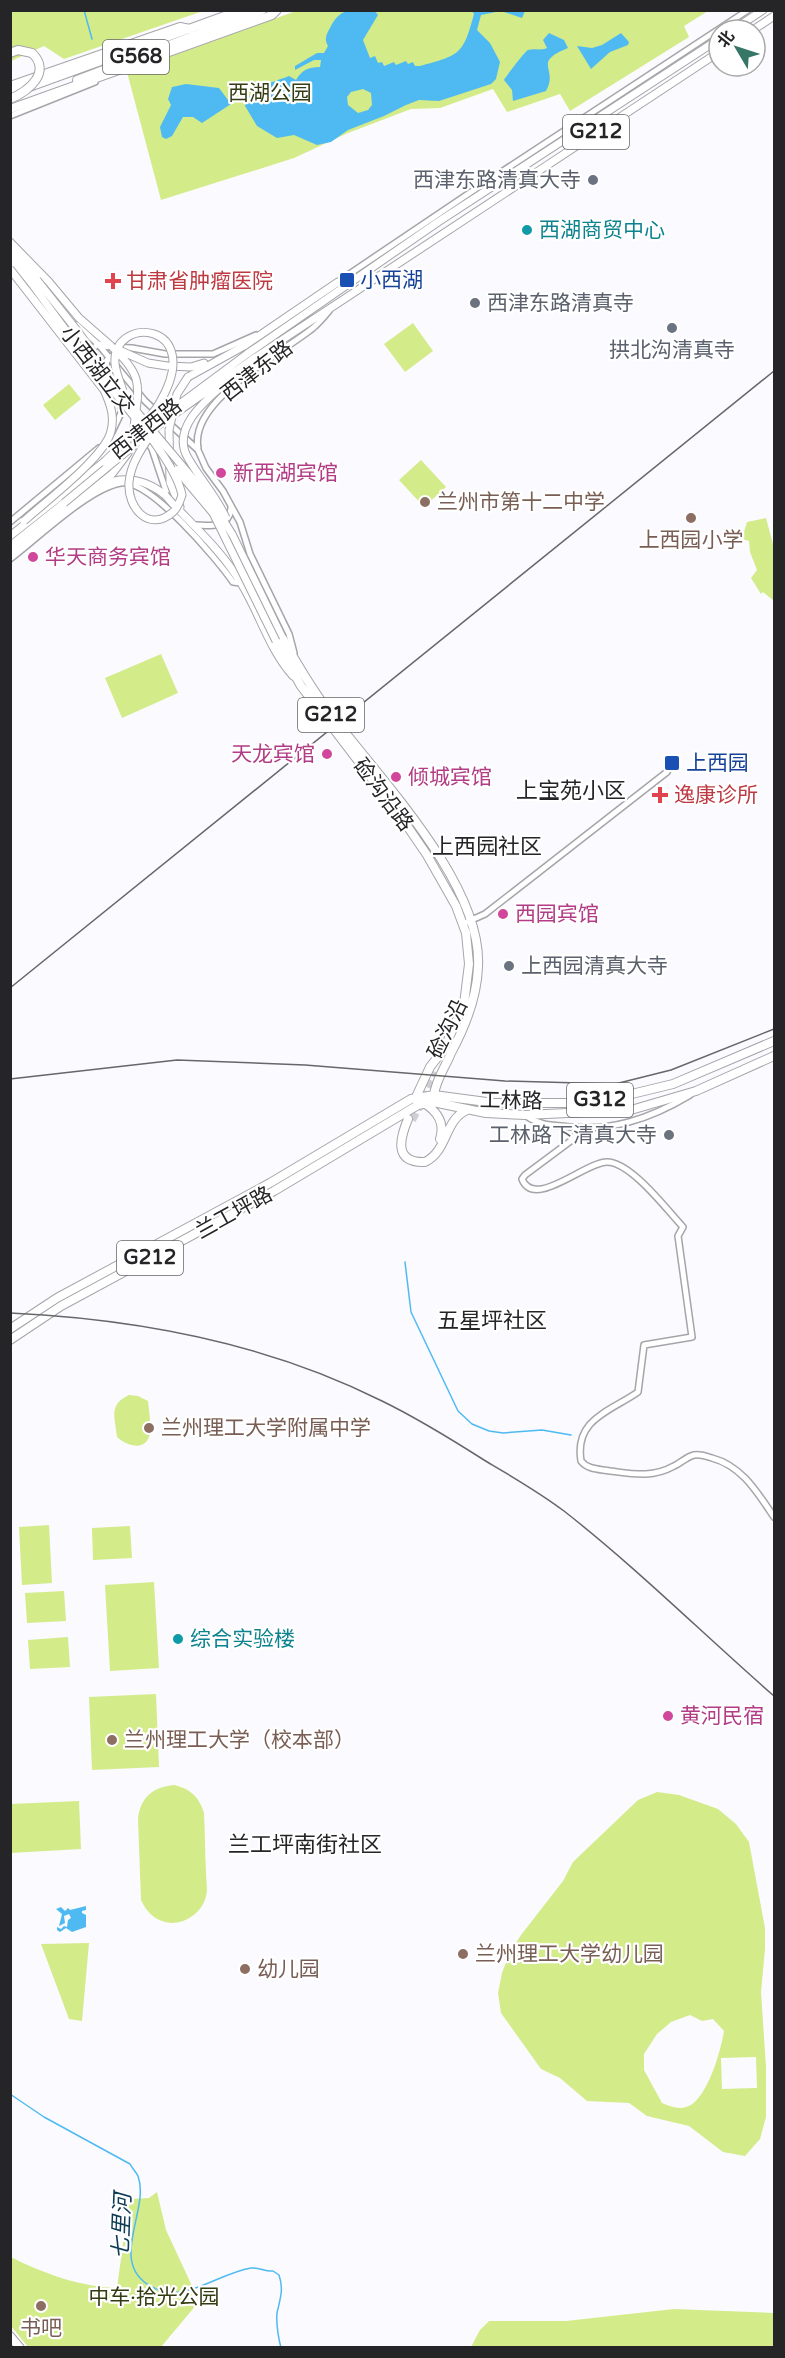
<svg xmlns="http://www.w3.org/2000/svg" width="785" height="2358" font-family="'Varela Round','Noto Sans SC',sans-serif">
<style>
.green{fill:#d4eb89;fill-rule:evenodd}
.water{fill:#4fbaf2;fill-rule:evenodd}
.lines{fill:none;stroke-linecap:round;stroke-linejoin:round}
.stream{stroke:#4fbaf2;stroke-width:1.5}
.highway-tunnel{stroke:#cfcfd4;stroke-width:8;stroke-dasharray:8 4;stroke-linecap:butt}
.minor-casing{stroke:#a5a5aa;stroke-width:8}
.major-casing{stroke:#a5a5aa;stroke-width:9}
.highway-casing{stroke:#a5a5aa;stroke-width:10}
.minor{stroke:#fff;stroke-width:5}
.major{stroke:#fff;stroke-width:7}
.highway{stroke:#fff;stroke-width:8}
.rail{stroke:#67676a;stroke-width:1.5}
.major-bridge-casing{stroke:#a5a5aa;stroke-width:9;stroke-linecap:butt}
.highway-bridge-casing{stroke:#a5a5aa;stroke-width:10;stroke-linecap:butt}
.major-bridge{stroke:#fff;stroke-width:7}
.highway-bridge{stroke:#fff;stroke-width:8}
.worship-dot{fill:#6b7280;stroke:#fff;stroke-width:2}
.culture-dot{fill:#0f9aa8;stroke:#fff;stroke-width:2}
.transit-dot{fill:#1a4fb4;stroke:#fff;stroke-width:2}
.health-dot{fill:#e0444e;stroke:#fff;stroke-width:2}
.hotel-dot{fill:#d1479c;stroke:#fff;stroke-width:2}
.education-dot{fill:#8d6e63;stroke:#fff;stroke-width:2}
.labels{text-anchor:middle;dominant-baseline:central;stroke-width:4.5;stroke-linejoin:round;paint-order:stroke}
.shield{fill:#fff;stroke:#666668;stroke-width:1.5}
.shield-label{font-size:20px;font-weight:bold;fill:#252527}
.park-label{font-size:21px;fill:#343c13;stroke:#fff}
.worship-label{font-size:21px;fill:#5b616d;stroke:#fff;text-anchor:end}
.culture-label{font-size:21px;fill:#0d838f;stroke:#fff;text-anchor:start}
.transit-label{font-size:21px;fill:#164399;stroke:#fff;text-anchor:start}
.health-label{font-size:21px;fill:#be3a42;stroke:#fff;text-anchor:start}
.street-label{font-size:21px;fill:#252527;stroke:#fff}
.hotel-label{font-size:21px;fill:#b23c85;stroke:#fff;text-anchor:start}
.education-label{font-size:21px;fill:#785e54;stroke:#fff;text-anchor:start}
.neighbourhood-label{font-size:22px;fill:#252527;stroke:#fff}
.water-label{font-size:22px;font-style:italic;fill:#0d3c53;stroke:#fff}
</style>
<rect width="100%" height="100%" fill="#fafaff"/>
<path class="green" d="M16,11h187l-139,48 -20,-13 -33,15v-48z
M296,11h412l-24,15 5,11 -119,74 -10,-17 -53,18 -14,-23 -53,19 -29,1 -63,24 -54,25 -133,42 -34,-128z
M413,323l20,28 -28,21 -21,-28z
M69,384l12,15 -26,21 -12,-15z
M421,460l25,27 -22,20 -25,-27z
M766,518l8,30v53l-11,-9 -2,2 -10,-16 6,-8 -7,-18 -1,-11 -7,-2 5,-17z
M161,654l17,39 -56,25 -17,-40z
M129,1395l9,1 10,5c1,10 3,21 2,30 -1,21 -22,16 -33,6 -2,-20 -9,-32 12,-42z
M49,1525l3,58 -30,2 -3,-58z
M130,1526l2,32 -39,2 -1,-32z
M154,1582l5,86 -49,3 -5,-86z
M64,1591l2,30 -39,2 -2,-30z
M68,1637l2,30 -40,2 -2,-29z
M156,1694l3,73 -67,3 -3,-73z
M174,1785c17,4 25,12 30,28 1,20 1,40 2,60 0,7 2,17 0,23 -3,15 -19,27 -34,27 -16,-1 -25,-10 -31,-23l-3,-82c3,-21 15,-31 36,-33z
M657,1792l22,3 39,14 18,15 13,18 16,86v21l-4,43 5,75v50l-6,22 -15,17 -22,-4 -34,-26 -42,-10 -18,-13 -42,-2 -27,-23 -19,-9 -40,-56 -3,-20 4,-20 8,-21 11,-17 42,-54 10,-19 65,-62zM690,2015l12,6 11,-2 11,12c-3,19 -16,66 -35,75 -10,4 -17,1 -27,-3l-18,-33v-16l13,-20 14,-12zM756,2057l1,31 -35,1 -1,-31z
M79,1801l2,48 -70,4v-49z
M89,1943l-7,78 -13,-2 -28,-75z
M157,2192l9,38 26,56 5,18 -36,43h-133l-17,-21v-69c31,16 70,30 106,31l12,-89 20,-1z
M674,2309l100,4v34h-303l9,-17 9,-9h77z"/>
<path class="water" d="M525,11l-3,7 -21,-7 -20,4 -4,15 13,13 10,19 -4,17 -5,5 -52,17 -20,-1 -13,5 -22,11 -36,14 -17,12 -14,3 -23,-10 -17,3 -20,-12 -12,-20c4,-20 27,-23 44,-30l7,4c6,-10 12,-13 24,-13l1,-7h-7l-19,10v-4l22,-13h7l4,-7c-4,-7 -2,-11 2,-18 11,-22 22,-18 45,-17l3,4 -15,25 7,18 5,-2 3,7 4,-1 2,4 10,-4 2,3 10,-4 2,3 5,-2 2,4h5c40,-11 43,-11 54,-52l-2,-3zM363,89l8,4 1,12 -4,5 -10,3 -10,-8 -1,-8 4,-5z
M549,33l15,7 4,8c-37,15 -9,20 -22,43l-33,10 -1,-11 -8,-10c1,-2 21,-29 24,-30 6,-2 12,1 19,-2l-4,-8z
M621,33l8,9 -1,3 -18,7 -19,17 -14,-23 15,2 10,-3z
M186,84l33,4 12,16 -29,19 -9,-6h-10l-11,19 -6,3 -4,-2 -2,-10 11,-22 -3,-6 4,-12z
M86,1906v4l-4,1v2l4,2v12l-14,5 -6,-4 -6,4 -3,-2v-3l4,2 3,-3 3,1 1,-7 3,-2 -2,-4 -5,2 1,7 -6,3 3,-12 -6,-5 5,-2 4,4 3,-3 2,2z"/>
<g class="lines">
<path class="stream" d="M84,10l8,29
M405,1262l6,50 47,99 14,13 17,7 14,2 39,-3 29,5
M10,2094l34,23 86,47c2,4 6,8 8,12 12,33 -28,83 9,108 8,5 16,9 25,9 29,-2 51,-20 79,-25 8,-1 14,4 22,3l6,4c5,15 1,24 -2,38 -1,12 1,23 4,35"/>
<path class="highway-tunnel" d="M412,1120l25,-47"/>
<defs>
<path id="minor" d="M10,116l85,-34
M342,279l129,-87 277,-182
M77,325l21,19 11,3 23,1 33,6h48l43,-19
M87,354l11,-10 47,57 53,49 8,18 17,23 17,31 10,32 39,80 5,19
M104,375l3,-15 13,-10
M138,426l14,23 16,48
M112,432l10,-21 -3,-12
M198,448c-9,-48 83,-94 115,-120 6,-5 11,-11 16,-17
M10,522l89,-74
M195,525c15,1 35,3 36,-18
M10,559c28,-21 79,-71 111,-76 29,-4 96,76 112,99l8,1
M467,922l18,-8 182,-142
M526,1116c12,8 22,9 35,10 48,7 89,-7 129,-31
M579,1129l-7,11 -47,35 -3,4c12,31 63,-17 85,-17 24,0 60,48 76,65l-5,9 14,101 -48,8 -6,47c-27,19 -64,27 -57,69 7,9 19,8 29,10 24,3 42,7 64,-5 7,-3 12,-9 20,-11 5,-1 12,1 18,3 30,8 45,34 62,59"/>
<path id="major" d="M733,30l30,-20
M753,30l21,-14
M10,242l39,40 30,36 32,28
M10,248l27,32
M10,258l22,26
M247,354l191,-132 281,-183
M250,361l469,-309
M168,366l23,1 13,-4
M188,377l56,-31 94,-64 15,-5
M169,430l1,52 10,25
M101,485c24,-10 44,-6 64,10
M174,505c24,25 49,48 67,78 19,31 28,66 52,93
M232,534l51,105
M10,536l94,-74
M10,546l54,-43
M10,554l102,-80 16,-21 5,-21"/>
<path id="highway" d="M77,80l185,-70
M10,86l170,-59 10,2
M10,94l231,-84
M10,109l262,-94 5,-5
M283,639c14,25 29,50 46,73 48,64 154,172 149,255 -1,30 -13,60 -27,86 -6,15 -15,26 -17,42
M276,641l25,45 100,131 26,38 29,51 10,27 3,31 -5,40 -20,45 -14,18 -14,30
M424,1103c14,9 21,20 16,36
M408,1119c-8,19 -15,44 17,43 23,-11 19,-42 42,-52
M10,1329l47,-31 213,-115 141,-84 23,-4 60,8h80l37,-4 62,-15 101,-43
M10,1340l51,-34 213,-115 144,-86 15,-3 53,11 39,2 106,-5 65,-19 78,-35
M10,2336l10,12"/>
</defs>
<use href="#minor" class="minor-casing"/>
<use href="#major" class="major-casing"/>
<use href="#highway" class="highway-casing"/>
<use href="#minor" class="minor"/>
<use href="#major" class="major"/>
<use href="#highway" class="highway"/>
<path class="rail" d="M10,988l764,-617
M10,1079l167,-19 128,5 200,16 110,3 56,-14 103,-41
M10,1313c128,6 257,30 372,88 35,17 69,38 102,59 27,16 55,32 80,51 74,58 140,124 210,185"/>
<defs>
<path id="major-bridge" d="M10,269l94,121c6,13 11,26 7,41 -5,25 -66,71 -87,90
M37,280l42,53 47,66 84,100 22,35
M32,284c21,29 42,58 64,86 24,31 79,89 86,125 -2,6 -4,13 -9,17 -24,21 -46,-4 -44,-30 2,-21 16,-38 27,-55
M111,346c33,30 28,39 23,81
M119,350l29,13 19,3
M146,429l101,-75
M169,430l8,-36 11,-17
M104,462c19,-19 43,-37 56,-60 47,-81 -49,-88 -45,-38 1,9 5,18 8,27
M177,470l36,43 63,128
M165,495l8,9
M64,503l92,-76 94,-66
M226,518c-10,-22 -26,-39 -38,-60 -18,-30 19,-59 40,-77"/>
<path id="highway-bridge" d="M10,53l8,-3 14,3c20,19 -3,38 -22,46"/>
</defs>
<use href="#major-bridge" class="major-bridge-casing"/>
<use href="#highway-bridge" class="highway-bridge-casing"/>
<use href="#major-bridge" class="major-bridge"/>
<use href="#highway-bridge" class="highway-bridge"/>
</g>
<g class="worship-dot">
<circle cx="593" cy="180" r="6"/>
<circle cx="475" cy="303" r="6"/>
<circle cx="672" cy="328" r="6"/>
<circle cx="509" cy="966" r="6"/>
<circle cx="669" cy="1135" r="6"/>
</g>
<g class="culture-dot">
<circle cx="527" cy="230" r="6"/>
<circle cx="178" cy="1639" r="6"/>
</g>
<g class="transit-dot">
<rect x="339" y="272" width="16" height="16" rx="3"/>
<rect x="664" y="755" width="16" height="16" rx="3"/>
</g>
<g class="health-dot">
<path d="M110 272h6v6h6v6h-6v6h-6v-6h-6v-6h6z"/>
<path d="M657 786h6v6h6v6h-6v6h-6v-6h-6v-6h6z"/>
</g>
<g class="hotel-dot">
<circle cx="221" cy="473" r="6"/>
<circle cx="33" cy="557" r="6"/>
<circle cx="327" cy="754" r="6"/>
<circle cx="396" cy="777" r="6"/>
<circle cx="503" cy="914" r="6"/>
<circle cx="668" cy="1716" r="6"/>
</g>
<g class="education-dot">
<circle cx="425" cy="502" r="6"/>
<circle cx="691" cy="518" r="6"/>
<circle cx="149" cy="1428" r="6"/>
<circle cx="112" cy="1740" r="6"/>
<circle cx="463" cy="1954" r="6"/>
<circle cx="245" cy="1969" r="6"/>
<circle cx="41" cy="2306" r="6"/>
</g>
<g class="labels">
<g class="shield">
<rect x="103" y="40" width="66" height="34" rx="4.5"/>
<rect x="563" y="115" width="66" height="34" rx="4.5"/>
<rect x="298" y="698" width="66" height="34" rx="4.5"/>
<rect x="567" y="1083" width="66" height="34" rx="4.5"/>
<rect x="117" y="1241" width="66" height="34" rx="4.5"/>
</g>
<g class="shield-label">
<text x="136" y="57">G568</text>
<text x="596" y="132">G212</text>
<text x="331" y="715">G212</text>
<text x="600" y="1100">G312</text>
<text x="150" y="1258">G212</text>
</g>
<g class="park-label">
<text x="270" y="93">西湖公园</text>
<text x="154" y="2297">中车·拾光公园</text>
</g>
<g class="worship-label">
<text x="581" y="180">西津东路清真大寺</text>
<text x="487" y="303" text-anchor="start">西津东路清真寺</text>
<text x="672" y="350" text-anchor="middle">拱北沟清真寺</text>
<text x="521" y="966" text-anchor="start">上西园清真大寺</text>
<text x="657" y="1135">工林路下清真大寺</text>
</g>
<g class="culture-label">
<text x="539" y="230">西湖商贸中心</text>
<text x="190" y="1639">综合实验楼</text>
</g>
<g class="transit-label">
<text x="360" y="280">小西湖</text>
<text x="686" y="763">上西园</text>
</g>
<g class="health-label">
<text x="126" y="281">甘肃省肿瘤医院</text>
<text x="674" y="795">逸康诊所</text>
</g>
<g class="street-label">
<text transform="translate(97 370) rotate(52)">小西湖立交</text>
<text transform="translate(257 371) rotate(-38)">西津东路</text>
<text transform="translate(146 429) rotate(-38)">西津西路</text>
<text transform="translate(383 795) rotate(53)">硷沟沿路</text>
<text transform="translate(448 1029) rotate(-64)">硷沟沿</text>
<text transform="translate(511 1101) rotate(1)">工林路</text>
<text transform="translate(234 1213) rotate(-29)">兰工坪路</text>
</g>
<g class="hotel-label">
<text x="233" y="473">新西湖宾馆</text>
<text x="45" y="557">华天商务宾馆</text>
<text x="315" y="754" text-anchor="end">天龙宾馆</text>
<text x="408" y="777">倾城宾馆</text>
<text x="515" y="914">西园宾馆</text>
<text x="680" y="1716">黄河民宿</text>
</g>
<g class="education-label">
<text x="437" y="502">兰州市第十二中学</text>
<text x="691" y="540" text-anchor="middle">上西园小学</text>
<text x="161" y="1428">兰州理工大学附属中学</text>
<text x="124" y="1740">兰州理工大学（校本部）</text>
<text x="475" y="1954">兰州理工大学幼儿园</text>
<text x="257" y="1969">幼儿园</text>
<text x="41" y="2328" text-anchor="middle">书吧</text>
</g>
<g class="neighbourhood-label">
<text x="571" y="791">上宝苑小区</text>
<text x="487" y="847">上西园社区</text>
<text x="492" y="1321">五星坪社区</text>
<text x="305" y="1845">兰工坪南街社区</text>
</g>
<g class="water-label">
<text transform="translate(122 2226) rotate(-88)">七里河</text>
</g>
</g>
<rect width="785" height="2358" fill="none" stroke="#252527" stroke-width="24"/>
<g transform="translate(737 48) rotate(309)"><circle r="28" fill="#ffffff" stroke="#a8a8a9" stroke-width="1.5"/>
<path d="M0-4.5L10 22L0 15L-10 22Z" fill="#357666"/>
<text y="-9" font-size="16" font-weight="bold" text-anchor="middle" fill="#252527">北</text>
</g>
</svg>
